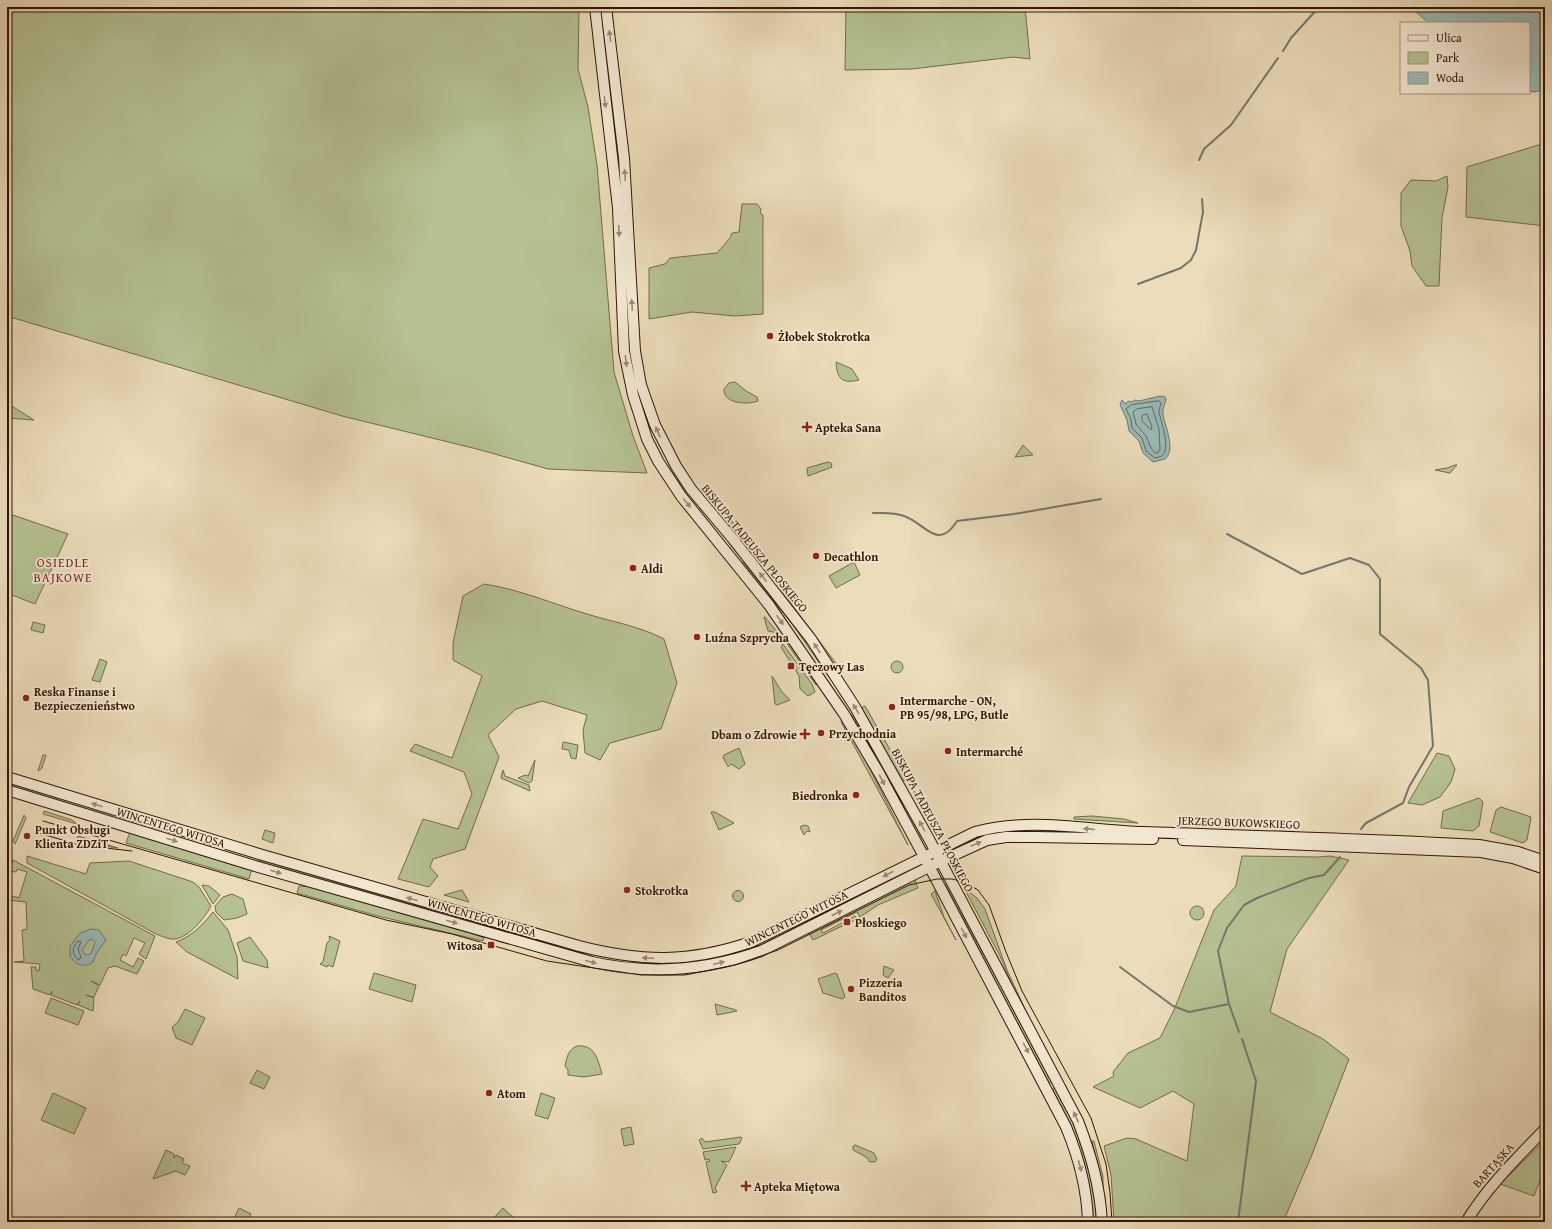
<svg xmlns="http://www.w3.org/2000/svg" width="1552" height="1229" font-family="'Gentium Book Plus',serif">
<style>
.green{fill:#b5c191;stroke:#746a48}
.water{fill:#9abab7;stroke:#70786e;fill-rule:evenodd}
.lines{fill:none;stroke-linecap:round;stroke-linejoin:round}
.shore{stroke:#66675c;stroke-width:1}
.stream{stroke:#70786e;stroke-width:2}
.secondary-casing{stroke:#321400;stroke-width:12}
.secondary{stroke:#f2e8d2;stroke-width:10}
.tram{stroke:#321400;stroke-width:1}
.oneway{fill:#9c8974}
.poi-dot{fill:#8f2418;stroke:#f2e8d2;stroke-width:1.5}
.labels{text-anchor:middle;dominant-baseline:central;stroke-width:3.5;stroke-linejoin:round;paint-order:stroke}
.poi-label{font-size:12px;font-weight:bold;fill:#321400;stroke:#f2e8d2;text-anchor:start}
.street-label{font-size:12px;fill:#321400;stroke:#f2e8d2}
.neighbourhood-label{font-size:13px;letter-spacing:1px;fill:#7a1f14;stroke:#f2e8d2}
</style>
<rect width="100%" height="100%" fill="#ebdcba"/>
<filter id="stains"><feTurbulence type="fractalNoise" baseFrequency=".005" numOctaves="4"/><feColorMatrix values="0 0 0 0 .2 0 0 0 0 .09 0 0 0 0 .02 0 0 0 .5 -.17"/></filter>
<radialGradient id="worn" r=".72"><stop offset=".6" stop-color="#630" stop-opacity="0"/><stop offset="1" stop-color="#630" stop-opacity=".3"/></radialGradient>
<path class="green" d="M7,7h572l-1,62 10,38 9,58 17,207 19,64 14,37 -99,-4 -71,-20 -135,-33 -335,-100z
M846,7h179l5,52 -17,-2 -101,12 -67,1z
M1545,143v83l-79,-9 1,-50z
M1447,176l1,11 -6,31 -3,68h-13l-14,-20 -2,-15 -9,-25v-33l10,-13 25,1z
M742,204h15l4,5 -1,4 3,2v99l-28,2 -43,-4 -43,7v-51l16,-4 5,-6 47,-5 13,-15 2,-5 7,-1z
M836,362l16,7 7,11c-17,4 -22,-1 -23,-18z
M735,382l11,9 11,6 1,4c-10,4 -35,3 -34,-12l5,-6z
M7,403l27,17 -27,-2z
M1023,445l10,10 -18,2z
M828,462l3,1 1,4 -24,9 -1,-8z
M1455,465h2l-7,8 -15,-3 12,-2z
M7,513l61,21 -33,70 -28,-11z
M729,521l4,1 6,7h-9l-5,-5z
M743,562c30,38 61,74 88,114l-2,1 -39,-56 -49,-58z
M854,562l6,13 -24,13 -7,-12z
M484,584c35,5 69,20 103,30 26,8 52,12 77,25l13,44 -16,46 -51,14 -10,17 -15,-7 -2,-23 4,-15 -45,-14 -26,8 -28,26 11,22 -34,92 -32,10 -3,8 8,9 -9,11 -31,-8 25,-60 35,10 14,-35 -8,-22 -54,-21 5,-7 37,14 30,-82 -29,-16v-17l10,-47z
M781,590l60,80 -4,2z
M764,617h1l13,16 -10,-2z
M33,622l12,3 -2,8 -12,-3z
M785,641l6,2 28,40 -3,2z
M783,644l29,40 3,8 -7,4 -8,-7 -1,-13 -18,-29z
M100,659l7,3 -7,20 -8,-2z
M891 667a6 6 0 1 1 12 0a6 6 0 1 1-12 0Z
M772,676l10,16 8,8 -13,5 -2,-1z
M865,706l42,73 -4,2 -42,-73z
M851,714l38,60 34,63 -1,1 -32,-60 -40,-63z
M842,720l16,25 50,100 -67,-123z
M563,742l15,3 -2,14 -5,-1 -2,-8 -7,-1z
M739,748l6,16 -6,5 -8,-5 -3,3 -5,-10 1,-2z
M1437,753l12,3 6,13 -4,13 -11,15 -18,8 -14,-2z
M43,755h3l-4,13 -4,3z
M535,760l-3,21 -3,2 -11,-5 7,-3 3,1z
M503,770l2,6 24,9 1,6 -29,-13z
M913,790l7,8 17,31 -2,2z
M1479,798l4,4 -4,24 -6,5 -32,-3 2,-17z
M1501,807l30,10 -4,23 -4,3 -33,-11 6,-22z
M44,811l28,9 5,4 -34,-10z
M711,812h4l19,11 -15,7z
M24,815l2,3 -11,26 -2,-3z
M1092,816l32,3 14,4 -64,-4v-2z
M804,825l4,1 2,6 -3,-1 -3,4 -4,-8z
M265,830l10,3 -2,10 -11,-4z
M130,832l122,36 -3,11 -123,-36z
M78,836l40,12 -22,-3 -19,-6z
M27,856l59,18 4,-11 39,-2 64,21 6,5 12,19c-6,12 -25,35 -40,33 -5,-1 -10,-3 -15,-5l-129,-71z
M1242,856l76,1 12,-1 19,4 -62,89 -17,63 53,27 26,20 -38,98 -28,65h-169l-3,-47 -7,-29 23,-8 9,1 51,22 7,-57 -21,-13 -33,17 -47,-21 21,-11 -1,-4 15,-19 32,-15 14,-28 40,-100 22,-24z
M260,859l178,51v2l-19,-4 -160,-45z
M13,860l142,76 -9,23 -7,-5 6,-11 -11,-5 -8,18 -3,-2 -3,6 13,7 5,-9 6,3 -7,13 -22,-8 -7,2 -8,17 -9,-4 8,5 -5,11 -8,-2 8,3 -1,13 -15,-6 2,-4 -3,4 -26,-10 1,-4 -2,4 -17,-6 -2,-22h5v3l3,1 1,-7 -26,-2 10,-1 -2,-31 5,-1 -1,-27 -19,-2v-13l4,2 -2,6 10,3 8,-26 -10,-3 -1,3 -7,-1z
M915,880l3,8 -40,17 -18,12 -3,-5 -36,18 2,3 32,-17 2,3 -44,21 -4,-7 -37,18z
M943,884h2c35,66 73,131 109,197l-5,2z
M202,885l7,1 11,9 -7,9z
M299,886l15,1 155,45 15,6 -1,3 -105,-25 -81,-23z
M964,888l13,10 8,11 22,61 24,52 -17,-33 -14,-33z
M462,890l7,12 -25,-7z
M732.5 896a5.5 5.5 0 1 1 11 0a5.5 5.5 0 1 1-11 0Z
M935,891l9,26 12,23 -25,-46z
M232,894l11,5 4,15 -10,4 -13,2 -8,-8 -1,-6 8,-9z
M1190 913a7 7 0 1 1 14 0a7 7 0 1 1-14 0Z
M831,907c-11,17 -97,50 -120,54 -12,3 -24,2 -37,3l37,-7z
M213,912l15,18 9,27 1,22 -51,-27 -11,-10c16,-6 26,-16 37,-30z
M329,936l11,5 -7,26 -5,-2 -1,2 -7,-3 3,-2 4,-19 3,-3z
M250,937l17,23 1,8 -25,-7 -6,-18z
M884,966l10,4 -6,8 -5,-3z
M374,973l42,12 -4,17 -43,-13z
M835,973l2,1 8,23 -3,2 -19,-6 -5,-14z
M51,998l33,13 -6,14 -33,-12z
M715,1004l21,6 1,1 -20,4z
M185,1009l20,9 -13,27 -16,-7 -4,-11 6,-5z
M577,1046c18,-2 21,14 25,28l-18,3 -16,-2v-5l-3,-4c2,-9 3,-16 12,-20z
M257,1070l13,7 -6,12 -14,-6z
M1057,1086l19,40 15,45 7,51h-5c-2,-48 -20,-90 -41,-133z
M53,1093l33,15 -12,26 -33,-14z
M541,1093l14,5 -7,21 -13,-4z
M631,1127l3,17 -10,2 -3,-17z
M741,1137l1,1 -3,6 -36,5 -4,-9 3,-2 3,4z
M1545,1140v27l-11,29 -34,-12z
M1092,1141h2l9,36v13z
M855,1145l19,8 3,6 -2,3h-5l-4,-5 -13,-7v-4z
M736,1147l-7,15 -8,-1 6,4 -12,23 2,4 -4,1 -7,-31 4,-1 -1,-2 -4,1 -2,-8z
M166,1150l8,4v4l2,-3 8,4 -2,4 8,3 -5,9 -9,-4 -23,8z
M239,1208l12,6 -4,8 -14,-1z
M503,1208l10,9 -4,5h-19z"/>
<path class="water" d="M1410,7h135v82l-10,3 -6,-1v-68h-100z
M1160,396l5,1 1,3c-1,3 -2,6 -3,9 -2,11 15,39 2,50l-12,3 -10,-9 -4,-12 -10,-10 -2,-11 -7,-15 2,-5 4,4 2,-3 4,1 3,-2 4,1z
M91,929l8,1 7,10 -9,12 -4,10c-9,7 -18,2 -23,-6v-10l10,-13zM92,939l3,3 -4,12 -6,1 -3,-5 7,-10z"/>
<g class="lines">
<path class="shore" d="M1159,401l2,2c0,3 -3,6 -2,9 2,10 12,36 3,44l-7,2 -9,-7 -4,-13 -10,-10 -1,-9 -5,-10 5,-4z
M1152,407l7,22 1,21 -2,3h-3l-4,-5 -5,-12 -10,-12 -3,-12 4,-3z
M1147,414l5,13 -1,3 -9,-9v-5z
M78,941l3,1 -3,7 3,8 -2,3c-8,-5 -7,-13 -1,-19z"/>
<path class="stream" d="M1283,51l8,-13 28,-31
M1199,160l5,-11 27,-24 47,-67
M1138,284l43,-16 10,-8 5,-10 7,-38 -1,-13
M873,513c10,0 21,-1 31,3 21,7 34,36 53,5l57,-7 87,-15
M1227,534l75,40 48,-16 19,7 11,14v55l41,34 7,12 5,66 -24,41 -6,16 -37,20 -5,6
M1120,967l53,39 16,6 40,-8
M1239,1032l-10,-28 -11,-53 9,-23 17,-23 13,-7 52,-20 15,-3 16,-18
M1238,1222l18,-141 -14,-42"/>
<defs>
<path id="secondary" d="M595,7l23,201 6,143 9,44 14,44 11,22 23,35 88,109 75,109 35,59 50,93 137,261c13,31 21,61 22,95
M606,7l18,151 11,193 6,34 14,40 21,41 15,23 42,50 78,100 44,68 74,132 149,282c13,34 22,65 24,101
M7,777l252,77 320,92c63,16 110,17 172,-4l224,-110c54,-15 113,-2 168,0 112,4 224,7 336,13l39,7 27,9
M7,790l248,76 337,96c58,13 113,9 169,-11l180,-90 46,-21 19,-3h29l118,2
M1183,840l298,12 32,6 32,11
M1466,1222c22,-36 50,-63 79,-93"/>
</defs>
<use href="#secondary" class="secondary-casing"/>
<use href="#secondary" class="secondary"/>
<path class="tram" d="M43,821l343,99 66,14 95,27 94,14h44l50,-10 43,-15 131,-65 28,-6h15l12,3 14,8 11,15 17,47 16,39 69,127 15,46 4,29 2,29
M39,833l40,12 53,6"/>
</g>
<defs><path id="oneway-solid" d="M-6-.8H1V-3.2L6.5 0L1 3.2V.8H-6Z"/></defs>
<g class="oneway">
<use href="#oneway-solid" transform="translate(610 36) rotate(-97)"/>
<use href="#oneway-solid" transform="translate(605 102) rotate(83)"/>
<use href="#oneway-solid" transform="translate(625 175) rotate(-93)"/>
<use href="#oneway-solid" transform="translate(619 231) rotate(87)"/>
<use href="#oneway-solid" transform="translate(632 305) rotate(-93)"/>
<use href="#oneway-solid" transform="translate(626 361) rotate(83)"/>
<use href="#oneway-solid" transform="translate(658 432) rotate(-114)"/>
<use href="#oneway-solid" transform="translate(687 503) rotate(50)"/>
<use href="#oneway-solid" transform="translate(763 577) rotate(-128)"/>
<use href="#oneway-solid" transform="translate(780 620) rotate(54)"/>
<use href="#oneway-solid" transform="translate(817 648) rotate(-124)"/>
<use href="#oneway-solid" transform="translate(856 709) rotate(-121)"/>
<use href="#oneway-solid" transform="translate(882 780) rotate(62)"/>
<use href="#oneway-solid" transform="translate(97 805) rotate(-163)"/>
<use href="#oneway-solid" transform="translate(922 826) rotate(-118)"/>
<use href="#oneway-solid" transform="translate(1089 829) rotate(-175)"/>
<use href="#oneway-solid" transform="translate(172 840) rotate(17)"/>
<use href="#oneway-solid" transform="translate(976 844) rotate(-22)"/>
<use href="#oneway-solid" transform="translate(276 872) rotate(16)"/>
<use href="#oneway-solid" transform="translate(888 874) rotate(153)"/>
<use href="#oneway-solid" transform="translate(412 899) rotate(-164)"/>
<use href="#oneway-solid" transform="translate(837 913) rotate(-27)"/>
<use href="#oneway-solid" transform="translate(452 922) rotate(16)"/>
<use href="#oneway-solid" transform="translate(964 933) rotate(62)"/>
<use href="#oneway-solid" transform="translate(648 958) rotate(-178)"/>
<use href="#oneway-solid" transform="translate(591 962) rotate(14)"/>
<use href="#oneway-solid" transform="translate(719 963) rotate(-14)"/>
<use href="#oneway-solid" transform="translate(1026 1048) rotate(62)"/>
<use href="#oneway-solid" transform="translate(1076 1117) rotate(-115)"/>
<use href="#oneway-solid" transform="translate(1080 1166) rotate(74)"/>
</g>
<g class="poi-dot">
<circle cx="770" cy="336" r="4"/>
<path d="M805 421h4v4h4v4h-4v4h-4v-4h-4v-4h4z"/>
<circle cx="816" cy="556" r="4"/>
<circle cx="633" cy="568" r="4"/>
<circle cx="697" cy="637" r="4"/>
<rect x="787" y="662" width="8" height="8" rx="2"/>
<circle cx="26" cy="698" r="4"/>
<circle cx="892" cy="707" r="4"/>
<circle cx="821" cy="733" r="4"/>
<path d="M803 728h4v4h4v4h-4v4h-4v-4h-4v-4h4z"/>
<circle cx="948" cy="751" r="4"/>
<circle cx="856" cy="795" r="4"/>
<circle cx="27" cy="836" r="4"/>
<circle cx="627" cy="890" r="4"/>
<rect x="843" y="918" width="8" height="8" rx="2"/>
<rect x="487" y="941" width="8" height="8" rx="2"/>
<circle cx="851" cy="989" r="4"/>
<circle cx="489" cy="1093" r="4"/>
<path d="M744 1180h4v4h4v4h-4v4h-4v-4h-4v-4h4z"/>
</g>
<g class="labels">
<g class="poi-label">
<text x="778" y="336">Żłobek Stokrotka</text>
<text x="815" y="427">Apteka Sana</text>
<text x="824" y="556">Decathlon</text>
<text x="641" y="568">Aldi</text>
<text x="705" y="637">Luźna Szprycha</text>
<text x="799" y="666">Tęczowy Las</text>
<text x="34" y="691">Reska Finanse i<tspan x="34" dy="14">Bezpieczenieństwo</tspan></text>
<text x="900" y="700">Intermarche - ON,<tspan x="900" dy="14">PB 95/98, LPG, Butle</tspan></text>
<text x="829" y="733">Przychodnia</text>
<text x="797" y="734" text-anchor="end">Dbam o Zdrowie</text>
<text x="956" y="751">Intermarché</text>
<text x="848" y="795" text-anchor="end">Biedronka</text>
<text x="35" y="829">Punkt Obsługi<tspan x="35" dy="14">Klienta ZDZiT</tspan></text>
<text x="635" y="890">Stokrotka</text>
<text x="855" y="922">Płoskiego</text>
<text x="483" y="945" text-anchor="end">Witosa</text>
<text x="859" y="982">Pizzeria<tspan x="859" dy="14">Banditos</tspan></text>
<text x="497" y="1093">Atom</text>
<text x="754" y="1186">Apteka Miętowa</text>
</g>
<g class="street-label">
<text transform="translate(755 548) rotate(51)">BISKUPA TADEUSZA PŁOSKIEGO</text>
<text transform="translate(933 820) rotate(62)">BISKUPA TADEUSZA PŁOSKIEGO</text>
<text transform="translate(1239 822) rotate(2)">JERZEGO BUKOWSKIEGO</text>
<text transform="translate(171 827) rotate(17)">WINCENTEGO WITOSA</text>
<text transform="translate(482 917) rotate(16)">WINCENTEGO WITOSA</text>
<text transform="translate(796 918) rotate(-26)">WINCENTEGO WITOSA</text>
<text transform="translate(1493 1165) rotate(-48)">BARTĄSKA</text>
</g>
<g class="neighbourhood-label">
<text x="63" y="562">OSIEDLE<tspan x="63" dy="15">BAJKOWE</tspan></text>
</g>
</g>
<rect width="1552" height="1229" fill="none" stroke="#ebdcba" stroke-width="24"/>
<rect x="8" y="8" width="1536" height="1213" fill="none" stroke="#321400" stroke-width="2"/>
<rect x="12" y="12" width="1528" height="1205" fill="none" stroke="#321400"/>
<rect x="1400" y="22" width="130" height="72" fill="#f2e8d2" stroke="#a5937e"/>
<rect x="1408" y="35" width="20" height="6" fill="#f2e8d2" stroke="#a5937e"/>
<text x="1436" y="42" font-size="12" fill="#321400">Ulica</text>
<rect x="1408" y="52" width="20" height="12" fill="#b5c191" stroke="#a5937e"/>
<text x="1436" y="62" font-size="12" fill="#321400">Park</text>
<rect x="1408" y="72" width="20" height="12" fill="#9abab7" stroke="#a5937e"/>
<text x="1436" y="82" font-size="12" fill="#321400">Woda</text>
<rect width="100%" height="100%" filter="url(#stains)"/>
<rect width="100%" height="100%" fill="url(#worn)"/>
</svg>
